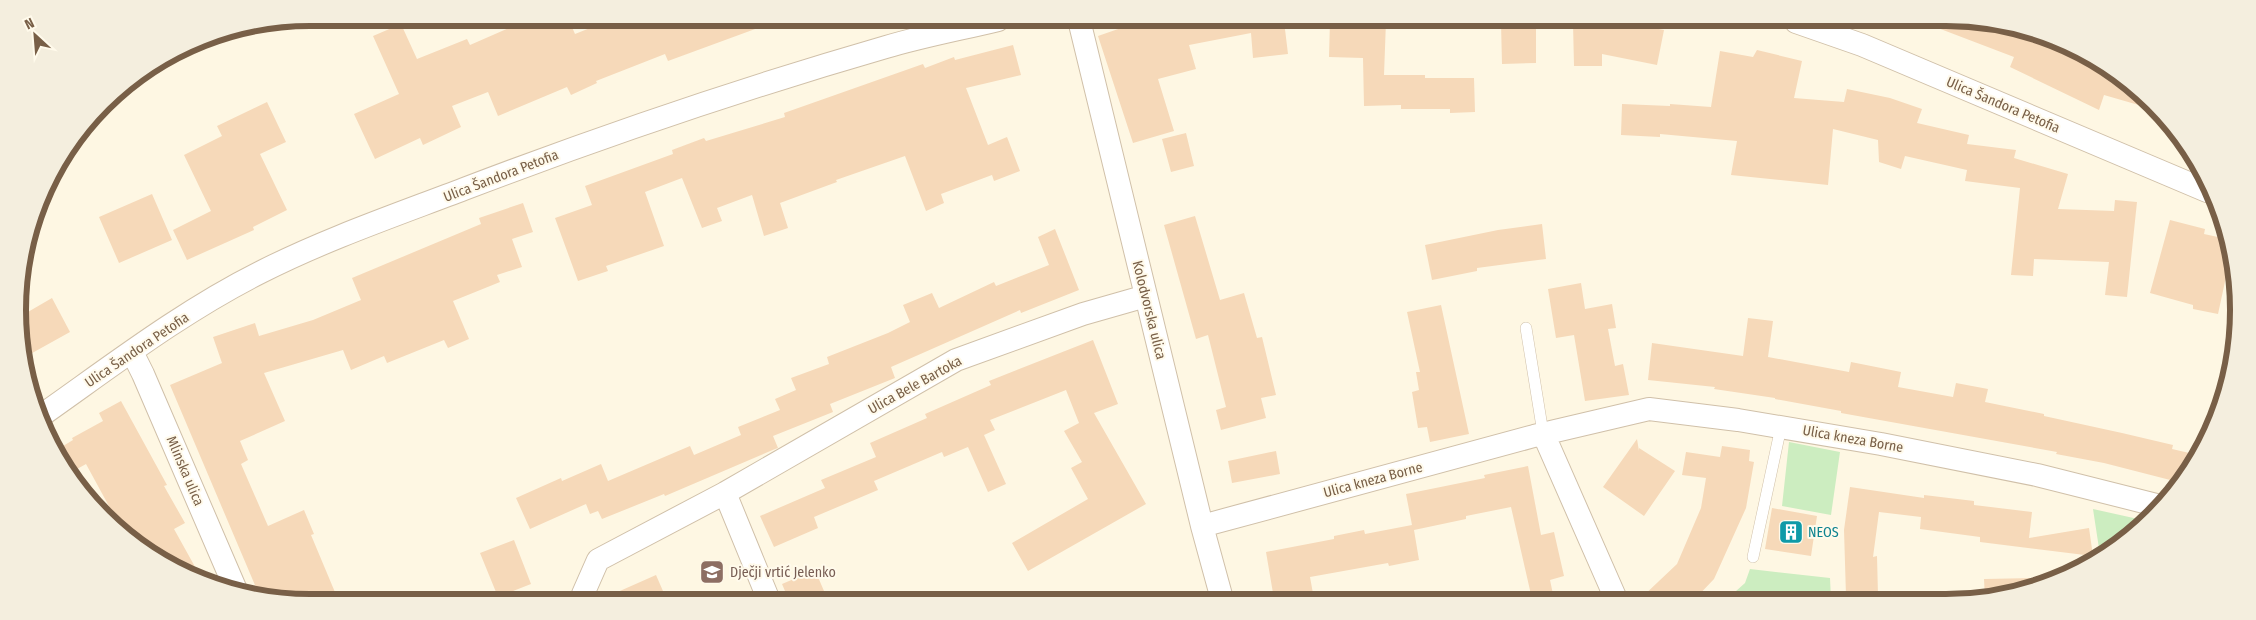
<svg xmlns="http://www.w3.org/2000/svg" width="2256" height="620" font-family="'Fira Sans Condensed',sans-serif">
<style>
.green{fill:#ccedc0}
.building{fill:#f6d9b9}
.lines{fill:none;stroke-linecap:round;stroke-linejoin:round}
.lane-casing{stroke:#d0c0a9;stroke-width:12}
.street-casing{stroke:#d0c0a9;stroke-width:24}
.lane{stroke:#fff;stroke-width:11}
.street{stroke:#fff;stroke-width:22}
.labels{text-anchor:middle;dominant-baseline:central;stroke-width:4;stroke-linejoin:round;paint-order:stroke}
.street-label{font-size:14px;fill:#785f47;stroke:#fffaeb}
.culture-label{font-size:14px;fill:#0d838f;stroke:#fffaeb;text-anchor:start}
.education-label{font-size:14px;fill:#785e54;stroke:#fffaeb;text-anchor:start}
.rim{fill:none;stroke:#785f47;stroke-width:6}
</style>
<rect width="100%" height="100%" fill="#fef7e3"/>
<path class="green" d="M1789,442l51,10 -9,63 -49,-9z
M2093,509l54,12 -47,34z
M1750,569l80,9 1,22h-105l19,-17z"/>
<path class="building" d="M532,18h36l7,16 40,-16 162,1v2l-109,40 -3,-7 -69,27 1,2 -26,12 -4,-8 -69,29 -10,-24 -36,14 9,21 -38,18 -3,-7 -45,21 -21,-45 45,-20 -26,-58 28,-12 16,35 50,-20 3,6z
M1144,20l140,1 4,33 -35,4 -2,-25 -62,12 7,24 -38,10 16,52 -41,12 -35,-107z
M1330,21h56l-2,54h41v3h49l1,34 -25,1v-4h-49v-4l-37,1 -1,-48 -34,-1z
M1536,22v41l-34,1 -1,-41z
M1573,23h54l37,7 -7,35 -55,-11v12h-28z
M1930,23h73l70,33 1,-4 34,15 41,41 -45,-13 -5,15 -89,-43 4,-10 -84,-32z
M1013,45l8,30 -55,13 22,57 19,-8 13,34 -26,10 -2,-6 -51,19 3,9 -18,8 -21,-55 -69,24 1,2 -57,21 8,25 -24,8 -12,-41 -35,13 5,13 -20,7 -20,-50 -37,14 19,54 -58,20 2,5 -30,10 -23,-63 37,-13 -7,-19 88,-32 -1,-4 32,-12 2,3 79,-24 -1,-4 139,-49 2,4 29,-11 1,3z
M1757,50l45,11 -8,37 50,4 3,-13 43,9 32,11 -5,14 52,12 -2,9 49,6 -2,8 54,16 -10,35 56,2 1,-11 22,2 -10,95 -22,-2 4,-33 -75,-3 -1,17 -22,-1 9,-87 -55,-7 2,-11 -62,-14 -4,13 -22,-7 -1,-22 -45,-11 -5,56 -97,-10 6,-34 -77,-7v3l-39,-2 1,-31 48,2v-2l41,3 9,-56 33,6z
M267,102l19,40 -26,12 27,56 -34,17 1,3 -67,30 -14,-30 38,-19 -27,-56 38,-19 -5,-10z
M1186,133l8,33 -23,6 -9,-33z
M152,194l20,46 -53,23 -20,-46z
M523,203l10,29 -21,7 10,28 -25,8 3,7 -47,19 16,38 -21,9 -4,-8 -57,23 -3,-7 -33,14 -8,-20 -79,23 21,48 -45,20 8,19 -7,4 27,62 36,-16 10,24 -3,1 26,62h-77l-90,-212 52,-22 -9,-26 42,-14 4,13 54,-16 48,-20 -9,-22 129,-54 -2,-6z
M1195,216l25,84 24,-7 13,45 5,-1 14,58 -15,3 5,20 -45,12 -5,-20 10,-3 -18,-72 -12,4 -32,-114z
M2170,220l35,9 -1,5 23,5 6,14v11l-4,-1 -11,51 -25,-5v-4l-43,-12z
M1542,224l4,35 -69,9v3l-45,9 -7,-35 73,-15z
M1055,229l24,61 -58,23 -1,-3 -129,57 4,11 -65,26 3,8 -60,24 5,12 -3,1 -110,47 -1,-2 -62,25 -4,-8 -8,3 -4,-10 -56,25 -14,-31 45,-20 1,3 39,-17 7,17 82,-35 4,9 47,-20 -3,-8 42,-17 -5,-11 21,-9 -5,-12 38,-14 -2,-7 61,-24 22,-11 -7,-17 29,-12 7,15 55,-26 2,4 53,-21 -11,-28z
M1581,283l4,26 27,-5 4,24 -8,1 7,37 8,-2 6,31 -44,6 -11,-66 -18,3 -8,-49z
M52,298l18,34 -45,25 -4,-41z
M1441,305l28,129 -39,8 -3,-15 -9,1 -6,-36 7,-2 -3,-18h4l-13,-60z
M1748,318l25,3 -5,36 81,15 2,-10 50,10 -3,15 55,10 3,-14 32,6 -3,13 59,12v2l78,17 51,12 -1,4 26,6 -20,27 -74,-19 -48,-9 1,-2 -216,-39v-2l-66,-12v-1l-61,-9 1,-2 -67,-7 4,-37 91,13z
M1093,340l25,64 -24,9 52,91 -118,67 -16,-28 76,-44 -17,-31 11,-6 -18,-31 15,-8 -13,-33 -76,30 5,10 -11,5 22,49 -18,8 -20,-45 -24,10 -2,-5 -68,29 4,9 -64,27 4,11 -44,19 -14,-31 65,-28 -4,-8 55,-23 -6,-14 57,-25 -2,-4 66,-29 -2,-4z
M121,401l46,84 -3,1 21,37 -11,6 25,45 -51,-21 -26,-23 -36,-66 -16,9 -12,-24 15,-9 -1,-2 31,-17 -4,-8z
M1637,439l2,12v-3l36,23 -31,45 -41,-29z
M1722,446l28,4 -1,11 5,1 -8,46 -32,71 -20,21 -54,-1 37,-35 24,-56 5,-30 -24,-3 4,-23 34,5z
M1276,451l4,23 -48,9 -4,-22z
M1528,466l13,69 13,-3 10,44 -14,4 4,19h-22l-21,-92 -45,9v3l-52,11 5,30 -30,6 -1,-3 -78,14 4,22h-40l-8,-47 68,-13v-3l30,-6 1,4 47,-9 -6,-31 79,-16 -1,-3z
M1850,487l74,11v-3l50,6v4l58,7 -3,26 60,-10 4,28 -113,-14v-5l-60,-8 1,-12 -42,-5 -6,45 4,-1 1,39 -32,1 -2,-66z
M1772,508l45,8 -6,40 -46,-7z
M514,540l17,44 -33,13 -18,-44z
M815,570l12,28h-39l-6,-14z
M656,575l10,23h-62z
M2037,578l1,6 -53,16 -1,-21z"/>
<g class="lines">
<defs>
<path id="lane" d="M1526,328l17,105
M1753,557l28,-130"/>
<path id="street" d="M1079,20l123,506 20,73
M1796,22l66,23 345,146
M132,352l11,22 93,216
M42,415c71,-50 141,-104 219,-143 65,-33 135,-57 203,-83 139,-53 280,-101 422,-142 37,-11 75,-18 112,-27
M1543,433l73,166
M725,493l43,105
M1202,526l332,-90 115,-27 89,11 143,24 156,31 123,31
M585,598l-2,-4 15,-34 127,-67 231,-133 127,-46 63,-18"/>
</defs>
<use href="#lane" class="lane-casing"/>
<use href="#street" class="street-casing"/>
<use href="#lane" class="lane"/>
<use href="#street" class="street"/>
</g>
<defs>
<symbol id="building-square" viewBox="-11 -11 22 22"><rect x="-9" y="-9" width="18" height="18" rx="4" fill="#0f9aa8" stroke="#fffaeb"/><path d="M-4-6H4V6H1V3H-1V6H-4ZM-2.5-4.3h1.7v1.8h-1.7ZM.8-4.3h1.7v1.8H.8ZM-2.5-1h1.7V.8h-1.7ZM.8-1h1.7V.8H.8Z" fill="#fff"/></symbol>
<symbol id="school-square" viewBox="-11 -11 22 22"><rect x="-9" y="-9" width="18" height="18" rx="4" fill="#8d6e63" stroke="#fffaeb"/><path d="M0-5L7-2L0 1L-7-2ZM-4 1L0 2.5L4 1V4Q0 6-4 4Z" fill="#fff"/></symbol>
</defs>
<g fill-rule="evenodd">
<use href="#building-square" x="1777" y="518" width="28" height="28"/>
<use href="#school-square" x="698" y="558" width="28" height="28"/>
</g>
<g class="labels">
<g class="street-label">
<text transform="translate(2003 105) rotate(23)">Ulica Šandora Petofia</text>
<text transform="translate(501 176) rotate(-21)">Ulica Šandora Petofia</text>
<text transform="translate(1149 310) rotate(76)">Kolodvorska ulica</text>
<text transform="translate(137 350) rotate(-34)">Ulica Šandora Petofia</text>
<text transform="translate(915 385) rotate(-29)">Ulica Bele Bartoka</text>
<text transform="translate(1853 439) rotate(10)">Ulica kneza Borne</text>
<text transform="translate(185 471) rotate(67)">Mlinska ulica</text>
<text transform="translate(1373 480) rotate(-15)">Ulica kneza Borne</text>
</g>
<g class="culture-label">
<text x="1808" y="532">NEOS</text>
</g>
<g class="education-label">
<text x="730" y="572">Dječji vrtić Jelenko</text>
</g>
</g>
<path d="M0 0H2256V620H0ZM310 26H1946A284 284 0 0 1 2230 310V310A284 284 0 0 1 1946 594H310A284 284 0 0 1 26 310V310A284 284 0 0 1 310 26Z" fill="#f4eede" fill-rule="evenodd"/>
<path class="rim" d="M310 26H1946A284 284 0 0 1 2230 310V310A284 284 0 0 1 1946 594H310A284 284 0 0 1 26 310V310A284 284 0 0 1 310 26Z"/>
<g transform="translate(35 35) rotate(334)" stroke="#fffaeb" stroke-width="4" paint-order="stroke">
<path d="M0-4L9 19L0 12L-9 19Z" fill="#785f47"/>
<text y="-8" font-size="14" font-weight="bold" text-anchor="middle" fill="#785f47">N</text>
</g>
</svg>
